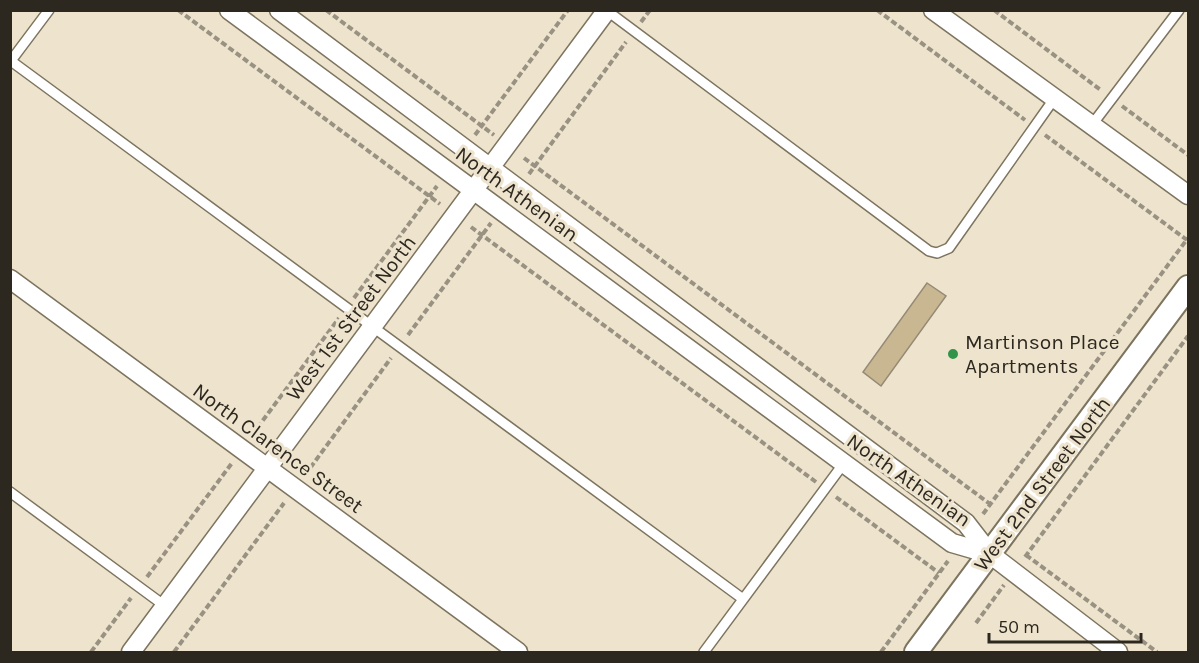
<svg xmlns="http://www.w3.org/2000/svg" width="1199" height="663" font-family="Karla,sans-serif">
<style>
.building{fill:#c8b791;stroke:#948a75;stroke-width:1.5}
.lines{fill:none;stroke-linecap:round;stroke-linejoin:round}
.service-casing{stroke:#7d745f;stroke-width:12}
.minor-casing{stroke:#7d745f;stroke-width:21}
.tertiary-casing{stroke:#7d745f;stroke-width:26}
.path{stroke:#999181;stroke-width:4;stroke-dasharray:6 3;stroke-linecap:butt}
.service{stroke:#fff;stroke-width:9}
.minor{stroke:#fff;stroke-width:18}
.tertiary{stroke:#fff;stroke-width:22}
.poi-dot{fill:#319448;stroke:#eee3cd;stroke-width:2}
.labels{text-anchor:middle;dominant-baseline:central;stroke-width:6;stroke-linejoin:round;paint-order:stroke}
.street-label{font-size:21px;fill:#2c281f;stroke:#eee3cd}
.poi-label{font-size:21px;fill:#2c281f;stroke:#eee3cd;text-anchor:start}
</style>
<rect width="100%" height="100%" fill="#eee3cd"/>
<path class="building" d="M927,283l19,13 -65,90 -18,-14z"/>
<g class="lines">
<defs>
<path id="service" d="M606,10l323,241 8,2 12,-5 105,-149
M11,61l732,538
M10,62l39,-52
M1091,126l88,-116
M10,492l155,114
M704,652l140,-189"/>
<path id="minor" d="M229,10l723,533 38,11
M279,10l687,513 24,31 128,98
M933,10l255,185
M10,279l508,373
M131,652l476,-642"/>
<path id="tertiary" d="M916,652l272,-365"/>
</defs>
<use href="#service" class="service-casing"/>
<use href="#minor" class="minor-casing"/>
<use href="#tertiary" class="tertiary-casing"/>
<path class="path" d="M178,10l262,194
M326,10l168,125
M877,10l148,110
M994,10l108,81
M641,22l9,-12
M1122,106l66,49
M475,135l93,-125
M1045,135l142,105
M524,158l466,346
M529,174l97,-132
M471,227l345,255
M354,298l83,-112
M408,335l83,-112
M252,435l87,-117
M305,475l86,-117
M836,497l103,76
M983,514l205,-276
M1026,555l131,97
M1025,557l163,-221
M147,577l85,-114
M976,623l28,-38
M91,652l40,-54
M174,652l110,-149
M881,652l67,-91"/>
<use href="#service" class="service"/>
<use href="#minor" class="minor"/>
<use href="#tertiary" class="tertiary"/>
</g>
<circle class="poi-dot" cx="953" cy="354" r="6"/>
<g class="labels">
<g class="street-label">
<text transform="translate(517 194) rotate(36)">North Athenian</text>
<text transform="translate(351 318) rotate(-53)">West 1st Street North</text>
<text transform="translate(278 448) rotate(36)">North Clarence Street</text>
<text transform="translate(909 480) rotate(35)">North Athenian</text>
<text transform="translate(1042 484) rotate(-53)">West 2nd Street North</text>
</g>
<g class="poi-label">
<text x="965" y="342">Martinson Place<tspan x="965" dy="24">Apartments</tspan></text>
</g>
</g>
<rect width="1199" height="663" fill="none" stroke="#2c281f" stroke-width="24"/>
<path d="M989 633v9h152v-9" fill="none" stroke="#2c281f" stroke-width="3"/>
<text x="998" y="633" font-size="18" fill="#2c281f" stroke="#eee3cd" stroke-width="4.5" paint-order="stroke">50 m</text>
</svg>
